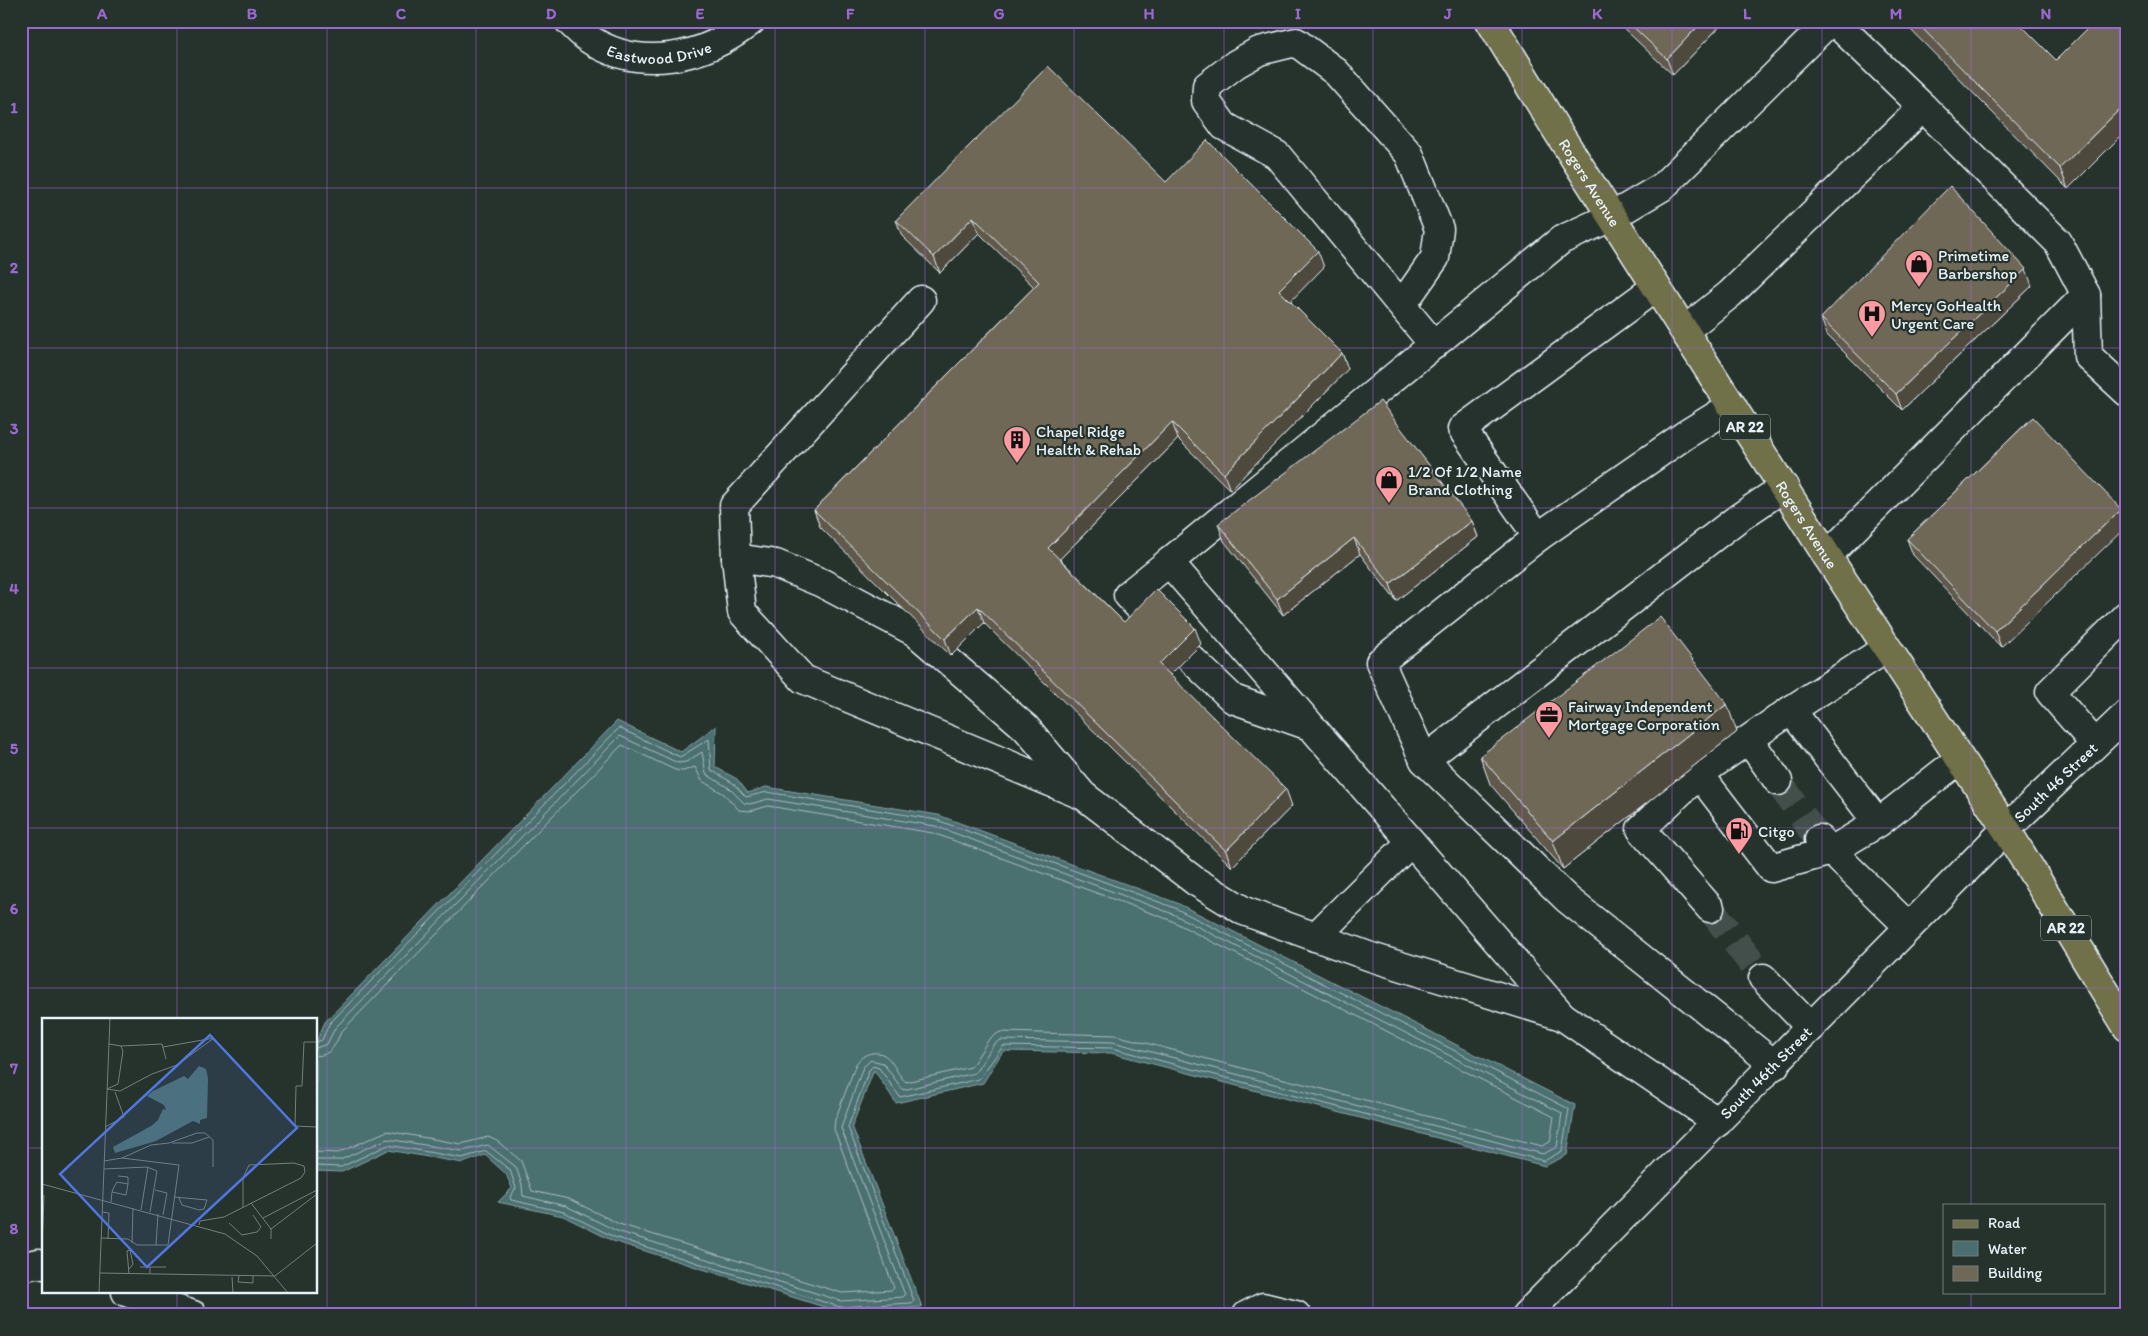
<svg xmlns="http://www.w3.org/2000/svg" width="2148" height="1336" font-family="Itim,sans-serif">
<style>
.water{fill:#4b6f70;stroke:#8aa3a6}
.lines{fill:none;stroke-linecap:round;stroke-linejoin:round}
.shore{stroke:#a9bdc2;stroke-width:1}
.minor-tunnel{stroke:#43504b;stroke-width:28;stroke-dasharray:28 14;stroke-linecap:butt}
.minor-casing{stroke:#e8f1f8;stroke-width:31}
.major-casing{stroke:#e8f1f8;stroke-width:31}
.minor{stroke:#26332d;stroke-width:28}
.major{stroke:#70704a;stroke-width:28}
.wall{fill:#5f594b;stroke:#e8f1f8}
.shaded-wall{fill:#4e493d;stroke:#e8f1f8}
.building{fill:#6f6857;stroke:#e8f1f8}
.grid{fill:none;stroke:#9c67d0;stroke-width:1;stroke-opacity:0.55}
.labels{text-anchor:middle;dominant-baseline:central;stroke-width:4.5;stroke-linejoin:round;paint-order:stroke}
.shield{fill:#26332d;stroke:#aeb8bb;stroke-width:1}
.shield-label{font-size:15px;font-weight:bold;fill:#e8f1f8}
.street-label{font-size:16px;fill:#e8f1f8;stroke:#26332d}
.poi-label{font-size:16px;fill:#e8f1f8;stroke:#26332d;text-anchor:start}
.inset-road{fill:none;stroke:#747f7e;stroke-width:1}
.view{fill:#5077e0;fill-opacity:0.15;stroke:#5077e0;stroke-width:2.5}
.inset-edge{fill:none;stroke:#e8f1f8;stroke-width:2.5}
.neatline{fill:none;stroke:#9c67d0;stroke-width:2}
.grid-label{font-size:16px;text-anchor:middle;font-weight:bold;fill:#9c67d0}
</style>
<rect width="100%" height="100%" fill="#26332d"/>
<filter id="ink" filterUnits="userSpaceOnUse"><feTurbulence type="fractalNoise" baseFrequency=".02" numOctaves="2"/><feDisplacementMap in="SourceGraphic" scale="10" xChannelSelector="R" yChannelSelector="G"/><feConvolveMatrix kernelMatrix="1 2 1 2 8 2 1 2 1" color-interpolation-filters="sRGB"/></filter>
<g filter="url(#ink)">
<path class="water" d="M617,721l64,31 35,-26 -1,41 22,12 11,14 18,-6 172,28 239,88 398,202 -8,50 -22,11 -434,-113 -108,-2 -20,32 -87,20 -22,-33 -22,56 70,181 -82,5 -227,-71 -50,-25 -65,-14 14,-14 -6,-14 -21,-19 -22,8 -75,-13 -46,22 -26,-1v-129l9,-20z"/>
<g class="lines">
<path class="shore" d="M316,1042l6,-2 7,-16 290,-296 61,29 29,-18 2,31 22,13 13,14 21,-5 170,28 238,88 394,201 -7,42 -18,10 -432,-113 -109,-2 -24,33 -79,18 -21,-29 -6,-2 -4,4 -21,57 66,174 -3,2 -71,4 -226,-70 -50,-25 -53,-12 -1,-3 6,-9 -6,-18 -24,-19 -24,7 -74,-13 -47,22 -25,-1
M316,1048l11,-4 8,-16 285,-292 58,27 8,-1 16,-10 4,22 23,14 15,15 6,1 18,-5 167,27 238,88 389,199 -5,34 -14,7 -430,-112 -112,-2 -7,4 -19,29 -72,17 -20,-27 -12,-3 -8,7 -22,61 64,167 -2,2 -62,4 -224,-70 -51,-25 -43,-10 -1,-11 -6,-18 -28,-22 -26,6 -75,-12 -47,21h-24
M316,1056c16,-1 19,-11 25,-24l281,-287 53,25 8,1 12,-4 7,14 22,13 15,16 12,1 17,-5 165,27 237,87 384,197 -4,25 -8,4 -427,-111 -115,-3 -11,7 -18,28 -65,15c-12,-9 -14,-32 -34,-29 -7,1 -12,5 -16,11l-21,56 -1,9 60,159 -2,2 -50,3 -223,-69 -50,-25 -37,-8 -11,-30 -24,-20 -9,-4 -27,7 -74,-13 -49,22 -22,-1"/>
<path class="minor-tunnel" d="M1778,781l38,55
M1710,908l53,70"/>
<defs>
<g id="minor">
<path id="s1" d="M569,21c6,6 13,13 20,18 51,34 117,19 162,-18"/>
<path d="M1923,107l135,135 28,53 2,61 39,36"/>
<path d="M921,300l-187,206 2,52 6,54 61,67 281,117 111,85 49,30 127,46 191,59"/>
<path d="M1402,305l33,-47 4,-29 -30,-75 -73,-82 -40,-30 -37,9 -23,13 -29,22 -1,15 18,25 53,29 157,190"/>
<path d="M1685,330l45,-36 193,-187 -89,-86"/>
<path d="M1732,406l-47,29 -147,102 -158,125 44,98 9,9 134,130 208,166"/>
<path d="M1538,537l-76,-108 194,-142"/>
<path d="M1827,556l259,-261"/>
<path d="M736,558l40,6 46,19 93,49 111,96 55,65"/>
<path d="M1150,619l-22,-24 41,-33"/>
<path d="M1189,657l44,42 77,27"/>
<path d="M1791,710l96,-62"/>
<path d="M1749,740l29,41"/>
<path d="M2095,744l-45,-52 77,-77"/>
<path d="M1424,760l313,-241 47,-32"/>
<path d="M1699,774l-58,55 69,79"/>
<path d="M1878,823l-87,-113 -92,64 72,94 60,-17 47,-28 82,-64"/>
<path d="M1819,839l90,88"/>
<path d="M1315,937l96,-95"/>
<path d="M1763,978l48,50"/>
<path d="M1718,1122l-156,-106 -393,-454 392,-322 50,-23 51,-30 168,-166"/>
<path d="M21,1267l18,-4 5,2"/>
<path d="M126,1292l67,23"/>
<path d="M1247,1315l16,-8 33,8"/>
<path id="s2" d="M1526,1315l480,-486 121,-115"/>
</g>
<g id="major">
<path id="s3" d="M1490,21l66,108 271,427 179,273 121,198"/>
</g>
</defs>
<use href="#minor" class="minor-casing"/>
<use href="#major" class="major-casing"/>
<use href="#minor" class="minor"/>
<use href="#major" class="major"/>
</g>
<path class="wall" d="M1616,21h109l-52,54z
M1902,21h115l39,39 71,-39v109l-59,59z
M1166,182l158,85 -34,34 52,52 6,16 -118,121 -52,-51 -118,120 64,63 77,22 -31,31 122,131 -60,61 -248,-244 -33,33 -131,-129 -6,-17 220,-223 -55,-54 -39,40 -38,-37 -6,-16z
M2032,286l-130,124 -75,-75 -6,-17z
M2033,417l-32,230 -88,-92 -6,-16z
M1472,521l6,16 -82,64 -36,-47 -77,61 -59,-74 -6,-17z
M1737,732l-174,137 -73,-85 -10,-28z"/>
<path class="shaded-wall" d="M1703,21h22l-52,54 -6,-16z
M2127,102v28l-59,59 -8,-21z
M973,217l6,16 -39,40 -6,-16z
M1318,251l6,16 -39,40 -6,-17z
M2026,269l6,17 -130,124 -6,-16z
M1342,353l6,16 -118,121 -6,-16z
M1172,422l6,17 -124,126 -6,-17z
M2121,509l6,17 -126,121 -6,-16z
M1472,521l6,16 -82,64 -6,-17z
M1354,538l6,16 -77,61 -6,-16z
M978,607l6,16 -33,33 -6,-17z
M1195,628l6,16 -36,36 -6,-16z
M1727,704l10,28 -174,137 -10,-28z
M1286,789l6,17 -60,61 -6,-16z"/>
<path class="building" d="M1627,21h76l-36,38z
M1915,21h102l39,39 39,-39h32v81l-67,66z
M1048,66l118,116 41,-42 111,111 -39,39 63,63 -118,121 -52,-52 -124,126 76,74 32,-33 39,39 -36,36 127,125 -60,62 -248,-244 -33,32 -131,-129 225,-228 -66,-65 -39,40 -38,-37z
M1950,186l76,83 -130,125 -75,-76z
M1380,401l92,120 -82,63 -36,-46 -77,61 -59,-75z
M2033,417l88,92 -126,122 -88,-92z
M1660,617l67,87 -174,137 -73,-85z"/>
</g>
<path class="grid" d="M177,21v999M327,21v1294M476,21v1294M626,21v1294M775,21v1294M925,21v1294M1074,21v1294M1224,21v1294M1373,21v1294M1522,21v1294M1672,21v1294M1822,21v1294M1971,21v1184M21,188h2106M21,348h2106M21,508h2106M21,668h2106M21,828h2106M21,988h2106M21,1148h23M316,1148h1811M177,1292v23M1971,1292v23"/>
<defs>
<symbol id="shop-pin" viewBox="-11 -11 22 30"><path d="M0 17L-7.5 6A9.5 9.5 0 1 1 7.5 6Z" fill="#ff9aa2" stroke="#26332d"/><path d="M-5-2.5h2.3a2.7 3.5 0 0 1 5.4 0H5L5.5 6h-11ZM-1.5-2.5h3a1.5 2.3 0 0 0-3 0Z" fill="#111"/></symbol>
<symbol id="hospital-pin" viewBox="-11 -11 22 30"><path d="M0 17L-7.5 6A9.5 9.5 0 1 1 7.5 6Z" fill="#ff9aa2" stroke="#26332d"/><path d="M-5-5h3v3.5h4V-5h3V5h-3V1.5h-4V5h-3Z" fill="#111"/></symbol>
<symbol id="building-pin" viewBox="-11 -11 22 30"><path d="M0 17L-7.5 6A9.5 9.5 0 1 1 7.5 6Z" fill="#ff9aa2" stroke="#26332d"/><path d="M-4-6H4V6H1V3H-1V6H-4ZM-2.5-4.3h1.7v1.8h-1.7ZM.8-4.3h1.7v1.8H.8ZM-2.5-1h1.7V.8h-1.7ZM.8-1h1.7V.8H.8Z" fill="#111"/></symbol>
<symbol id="office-pin" viewBox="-11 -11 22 30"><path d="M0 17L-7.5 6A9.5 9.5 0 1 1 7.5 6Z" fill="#ff9aa2" stroke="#26332d"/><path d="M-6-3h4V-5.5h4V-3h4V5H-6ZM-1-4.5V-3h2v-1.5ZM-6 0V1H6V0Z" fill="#111"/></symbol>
<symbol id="fuel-pin" viewBox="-11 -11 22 30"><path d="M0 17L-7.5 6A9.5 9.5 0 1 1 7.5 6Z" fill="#ff9aa2" stroke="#26332d"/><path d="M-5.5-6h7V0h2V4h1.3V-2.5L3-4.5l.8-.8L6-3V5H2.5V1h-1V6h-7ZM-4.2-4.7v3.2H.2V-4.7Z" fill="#111"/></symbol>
</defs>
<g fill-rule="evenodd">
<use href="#shop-pin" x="1903" y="248" width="32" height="43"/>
<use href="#hospital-pin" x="1856" y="298" width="32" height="43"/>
<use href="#building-pin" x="1001" y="424" width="32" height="43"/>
<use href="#shop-pin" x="1373" y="464" width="32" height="43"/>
<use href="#office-pin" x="1533" y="699" width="32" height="43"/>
<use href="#fuel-pin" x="1723" y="815" width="32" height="43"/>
</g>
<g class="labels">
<g class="shield">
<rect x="1720" y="414.5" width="50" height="25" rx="4"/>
<rect x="2041" y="915.5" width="50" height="25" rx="4"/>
</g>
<g class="shield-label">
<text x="1745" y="427">AR 22</text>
<text x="2066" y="928">AR 22</text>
</g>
<g class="street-label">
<text stroke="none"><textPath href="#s1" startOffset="101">Eastwood Drive</textPath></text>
<text stroke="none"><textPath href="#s3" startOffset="190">Rogers Avenue</textPath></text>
<text stroke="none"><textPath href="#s3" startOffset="595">Rogers Avenue</textPath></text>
<text stroke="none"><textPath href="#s2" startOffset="751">South 46 Street</textPath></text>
<text stroke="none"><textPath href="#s2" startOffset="341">South 46th Street</textPath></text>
</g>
<g class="poi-label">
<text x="1938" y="255">Primetime<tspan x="1938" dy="18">Barbershop</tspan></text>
<text x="1891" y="305">Mercy GoHealth<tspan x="1891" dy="18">Urgent Care</tspan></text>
<text x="1036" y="431">Chapel Ridge<tspan x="1036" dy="18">Health &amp; Rehab</tspan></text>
<text x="1408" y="471">1/2 Of 1/2 Name<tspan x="1408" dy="18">Brand Clothing</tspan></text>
<text x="1568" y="706">Fairway Independent<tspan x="1568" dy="18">Mortgage Corporation</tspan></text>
<text x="1758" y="831">Citgo</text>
</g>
</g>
<g transform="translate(42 1018)">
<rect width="275" height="275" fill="#26332d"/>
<path d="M157,48l7,3 2,9 -1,40 -7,2v4l-7,-3 -37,20 -41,12 -2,-6 38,-21 7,-6 5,-11 3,1 -2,-5 -17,-9 6,-5 31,-15 4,3z" fill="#4b6f70"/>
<path class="inset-road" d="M275,24h-13l-2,44h-6l-1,40 22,1M79,28l41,-2 4,15M65,71l13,2 32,-17 25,-9 37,-27 -51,9M65,71l11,-5 5,-33 -2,-5 -12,-2M63,109l19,-10 -9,-25M130,125h20l17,-6M80,140l29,-13 18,-2 28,-10h8l8,7v27M62,143l18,-3 57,7 -11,80h-12l2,-31M62,151l43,-2 10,4 -7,41M76,158l10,1v7M0,166l183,50 32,22 31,37M113,172l12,3 -4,22M132,179l33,3 -3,9 -5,1 -17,-5 -3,-7M69,184l1,-10 2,-5 3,-5 11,2 -2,11 -14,-3M209,185l20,26v10M99,192l7,-43M60,194l7,1 -1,26M221,200l54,-28M187,205l13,12 15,-3 4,-5 -8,-12M157,207l1,-4 24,-4 77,-39 4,-6 -1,-6 -10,-3 -45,2 -6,13v29M229,211l46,-35M59,220l27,1 9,6h19M90,225l1,-35M0,231l2,-54M98,249h10v7M108,249h16M58,255l175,3 42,-33M87,256l-2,-23 3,-1 3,14 -4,5M197,258l-1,6 15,1v-7M190,259l1,16M57,275l11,-275"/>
<path class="view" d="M168,17l87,93 -150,139 -87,-93z"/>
<rect width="275" height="275" class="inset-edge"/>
</g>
<rect width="2148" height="1336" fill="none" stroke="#26332d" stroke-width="55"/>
<rect x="1943" y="1204" width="162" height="90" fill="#26332d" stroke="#747f7e"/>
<rect x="1953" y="1220" width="25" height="8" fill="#70704a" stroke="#747f7e"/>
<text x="1988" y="1228" font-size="15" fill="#e8f1f8">Road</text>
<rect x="1953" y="1241" width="25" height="15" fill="#4b6f70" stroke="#747f7e"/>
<text x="1988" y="1254" font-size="15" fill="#e8f1f8">Water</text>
<rect x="1953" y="1266" width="25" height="15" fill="#6f6857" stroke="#747f7e"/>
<text x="1988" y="1278" font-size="15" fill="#e8f1f8">Building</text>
<rect x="28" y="28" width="2092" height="1280" class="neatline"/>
<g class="grid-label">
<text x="102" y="19">A</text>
<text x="252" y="19">B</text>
<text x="401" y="19">C</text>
<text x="551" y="19">D</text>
<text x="700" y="19">E</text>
<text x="850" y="19">F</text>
<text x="999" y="19">G</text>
<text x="1149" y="19">H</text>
<text x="1298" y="19">I</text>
<text x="1448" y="19">J</text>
<text x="1597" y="19">K</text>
<text x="1747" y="19">L</text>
<text x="1896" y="19">M</text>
<text x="2046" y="19">N</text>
<text x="14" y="113">1</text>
<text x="14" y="273">2</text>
<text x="14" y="434">3</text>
<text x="14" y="594">4</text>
<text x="14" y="754">5</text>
<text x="14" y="914">6</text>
<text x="14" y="1074">7</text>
<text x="14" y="1234">8</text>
</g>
</svg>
